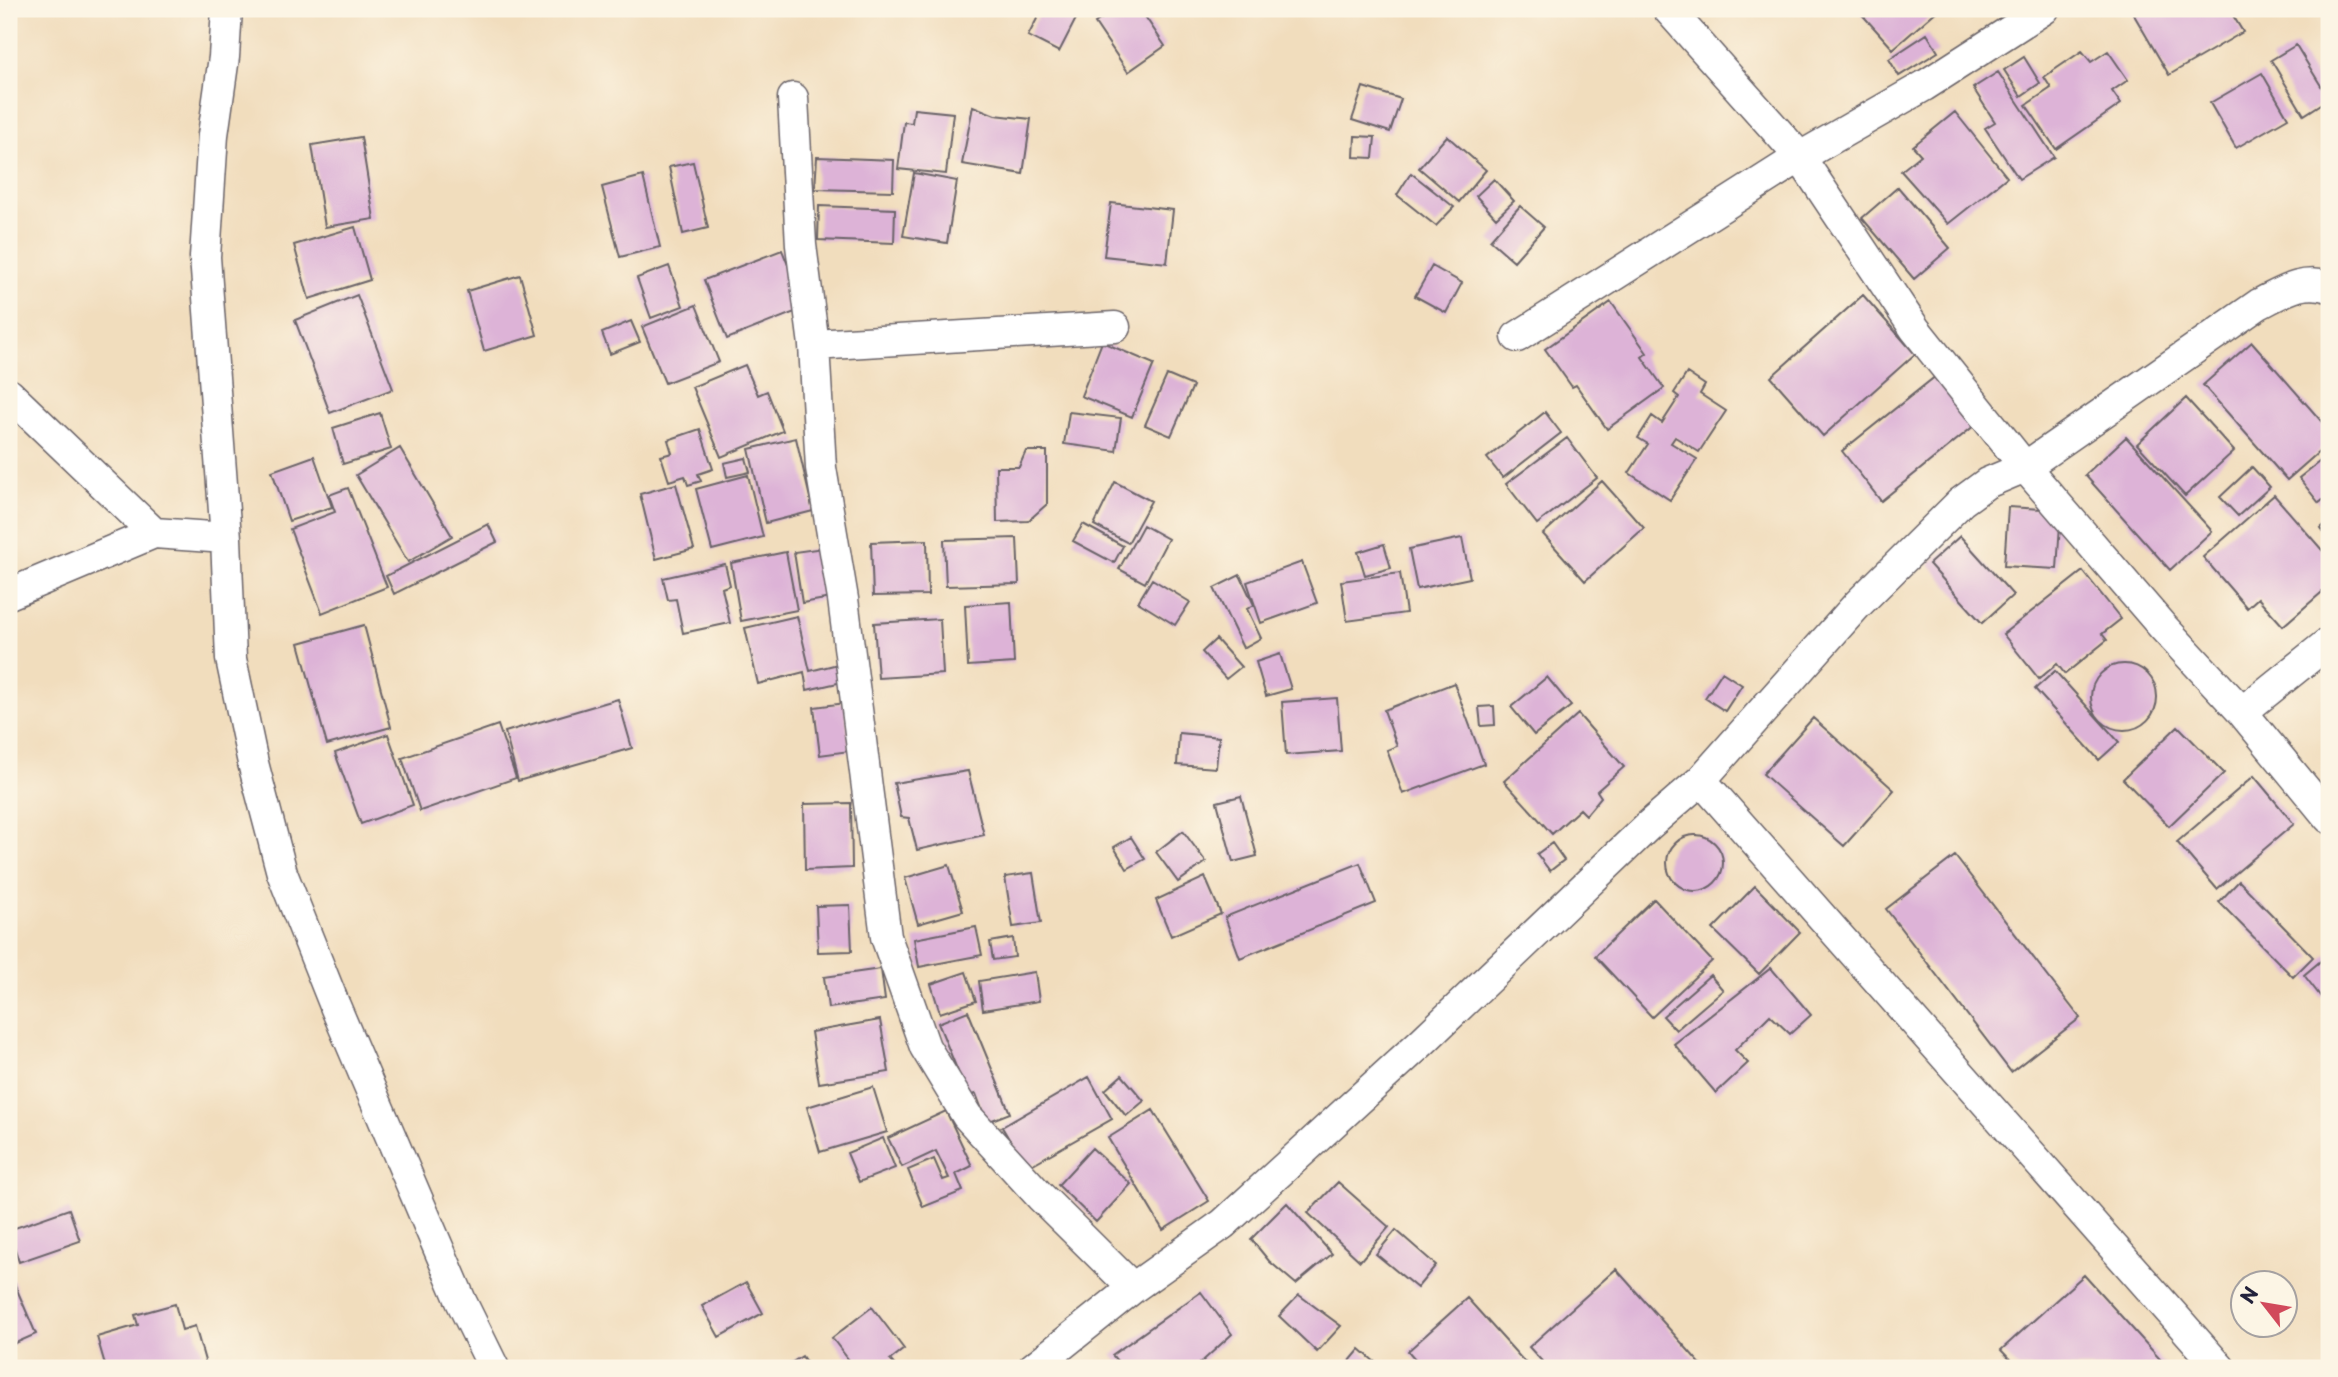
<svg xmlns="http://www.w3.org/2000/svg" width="2338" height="1377" font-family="'Playpen Sans',sans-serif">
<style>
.building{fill:#ddb3d7}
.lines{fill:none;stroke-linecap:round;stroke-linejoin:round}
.minor-casing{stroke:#6a6368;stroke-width:33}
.minor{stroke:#fff;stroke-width:30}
</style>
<rect width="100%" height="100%" fill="#fcf5e5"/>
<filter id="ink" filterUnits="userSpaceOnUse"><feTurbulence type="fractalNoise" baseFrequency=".0143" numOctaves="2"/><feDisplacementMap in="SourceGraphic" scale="14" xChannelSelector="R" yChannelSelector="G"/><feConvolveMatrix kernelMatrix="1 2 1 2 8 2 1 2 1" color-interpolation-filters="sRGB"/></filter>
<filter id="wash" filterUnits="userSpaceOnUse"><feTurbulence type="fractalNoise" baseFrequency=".00686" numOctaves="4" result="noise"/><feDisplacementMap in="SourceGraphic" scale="28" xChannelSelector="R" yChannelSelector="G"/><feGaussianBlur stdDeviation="1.57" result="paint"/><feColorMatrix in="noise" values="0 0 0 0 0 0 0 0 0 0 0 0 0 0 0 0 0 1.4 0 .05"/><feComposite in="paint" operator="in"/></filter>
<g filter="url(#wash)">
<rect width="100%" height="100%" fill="#f1ddbd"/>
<g id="blocks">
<path class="building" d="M546,9h86v2l-86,4z
M1042,9h39l-22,43 -31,-16z
M1115,9h25l25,37 -37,26 -33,-49z
M1857,9h82l-46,40z
M2144,9h85l14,23 -74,43 -35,-60z
M1927,34l11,18 -39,24 -10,-17z
M2296,45l33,54 -25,16 -33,-55z
M2082,51l9,11 17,-11 20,29 -16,11 9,13 -65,45 -30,-44 25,-17 -7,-11z
M2024,57l16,26 -19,13 -17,-26z
M1998,72l56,85 -35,22 -34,-51 10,-6 -22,-34z
M2262,73l26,45 -52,30 -26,-45z
M1363,87l38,12 -11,33 -38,-12z
M973,106l22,9 36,4 -8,55 -61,-10z
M914,109l39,4 -7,61 -48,-5 6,-47 8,1z
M1955,112l52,65 -59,47 -47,-53 20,-16 -8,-9z
M1355,136l20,1 -2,21 -19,-1z
M1447,136l39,34 -27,32 -40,-34z
M361,137l13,82 -49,8 -13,-82z
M817,157l77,3 -1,31 -78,-2z
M693,162l15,66 -25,6 -14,-67z
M914,173l43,8 -10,62 -44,-7z
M1411,173l43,34 -18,19 -39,-31z
M643,176l17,71 -40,10 -18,-70z
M1494,179l20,22 -18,17 -20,-22z
M1898,187l52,61 -36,31 -52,-61z
M1111,203l62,7 -6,53 -63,-7z
M819,206l76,3 -1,34 -76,-3z
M1520,206l24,21 -30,34 -24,-21z
M355,227l15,53 -61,19 -15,-54z
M782,250l23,58 -78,31 -23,-59z
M669,266l14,40 -32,12 -14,-40z
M1432,266l30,17 -16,30 -31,-17z
M520,275l17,60 -53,16 -17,-60z
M357,295l36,94 -63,24 -35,-93z
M1863,295l52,59 -92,82 -52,-59z
M1611,302l36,51 -5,4 22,31 -57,41 -31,-44 -4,2 -27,-38z
M696,305l23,57 -54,21 -23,-56z
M631,321l9,21 -30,12 -8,-21z
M1102,342l52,22 -22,53 -51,-21z
M2252,342l77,88v13l-42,37 -84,-95z
M745,365l13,30 9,-4 16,40 -62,26 -29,-70z
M1941,372l39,49 -99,80 -39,-50z
M1687,373l18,12 -5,9 26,17 -27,41 -24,-15 -4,6 26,16 -27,41 -41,-27 19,-29 -10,-6 14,-22 10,7 17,-26 -5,-4z
M1167,375l26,11 -22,50 -26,-11z
M2186,398l48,53 -49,45 -48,-52z
M1069,412l52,6 -5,33 -52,-7z
M1545,412l16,21 -58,45 -16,-20z
M380,413l11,36 -48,15 -10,-36z
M700,429l13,40 -15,5 3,7 -13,4 -3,-9 -16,5 -8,-25 11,-3 -4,-13z
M2126,437l86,94 -42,39 -85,-95z
M796,438l17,73 -47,12 -17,-74z
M1567,438l30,40 -60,46 -31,-40z
M400,448l52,88 -44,26 -52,-87z
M1026,451h21v53l-19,17 -31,1 -1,-55h23z
M2329,454v41l-10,8 -20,-25z
M314,456l18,51 -43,14 -17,-50z
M746,458l4,14 -23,5 -3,-14z
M2252,467l18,20 -32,29 -18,-19z
M748,475l15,62 -51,13 -16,-61z
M1602,481l42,47 -59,53 -42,-47z
M1115,482l36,19 -23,42 -34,-18z
M676,484l18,65 -38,10 -16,-65z
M348,488l39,99 -65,26 -32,-84 45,-17 -6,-17z
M2274,495l55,63v28l-46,40 -25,-28 -11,10 -44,-51z
M2008,507l53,3 -4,59 -53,-3z
M2329,521v18l-8,-11z
M488,524l9,18 -103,52 -8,-18z
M1083,524l40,22 -9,17 -41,-22z
M1143,525l25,14 -23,44 -26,-14z
M1960,536l53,59 -31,28 -53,-59z
M1017,538l2,46 -73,2 -2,-46z
M1462,538l8,40 -53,11 -8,-40z
M927,540l1,55 -55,1 -2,-54z
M1384,544l7,24 -26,7 -7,-23z
M823,548l8,50 -29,5 -8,-51z
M786,552l11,58 -56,11 -10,-58z
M1302,562l15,41 -56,20 -14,-41z
M725,564l5,21 -8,3 8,35 -47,10 -7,-34 -8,1 -5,-22z
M2083,571l38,48 -19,15 5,6 -42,34 -8,-10 -18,15 -36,-45z
M1400,573l6,40 -59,8 -6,-40z
M1240,575l14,30 -7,4 14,29 -18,10 -29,-60z
M1152,579l38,23 -15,23 -37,-23z
M1011,602l3,61 -46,3 -3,-61z
M797,616l13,55 28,-7 4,18 -35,8 -3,-18 -46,12 -13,-56z
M940,619l3,55 -65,4 -4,-55z
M364,625l27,102 -64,18 -28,-102z
M1216,639l25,28 -15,12 -24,-27z
M1280,654l11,35 -25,7 -10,-34z
M2091 697a33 33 0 1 1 66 0a33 33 0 1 1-66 0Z
M2055,671l64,71 -20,18 -64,-71z
M1722,672l20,13 -17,26 -20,-13z
M1547,677l24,29 -37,29 -23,-28z
M1454,683l30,81 -81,30 -16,-44 10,-4 -13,-36z
M1337,698l4,53 -55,4 -4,-53z
M618,699l14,49 -114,33 -13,-49z
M845,703l5,48 -30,4 -6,-48z
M1494,706l1,19 -14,1 -2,-19z
M1578,714l46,53 -27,24 4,6 -15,18 -6,-6 -28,25 -48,-53z
M1813,718l81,72 -50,56 -81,-72z
M498,725l18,53 -96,33 -18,-53z
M2178,726l46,47 -55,53 -46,-47z
M1179,733l40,4 -3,31 -39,-3z
M388,734l25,71 -52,19 -26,-71z
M968,771l16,64 -67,15 -8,-32 -8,-1 -7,-34z
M2254,776l40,48 -77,65 -40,-47z
M1241,796l16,60 -24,6 -16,-60z
M851,803l1,65 -47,2 -1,-66z
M1183,831l23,31 -28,20 -22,-30z
M1667 863a28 28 0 1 1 56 0a28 28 0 1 1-56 0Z
M1131,837l14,22 -18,10 -13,-22z
M1552,843l12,17 -14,11 -13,-17z
M1955,856l125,162 -69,54 -125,-163z
M1360,863l16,40 -136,55 -15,-41z
M949,865l14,46 -45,13 -13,-46z
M1033,873l8,50 -28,4 -8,-50z
M1205,877l16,37 -50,22 -15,-36z
M2239,881l74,76 -20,20 -74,-75z
M1755,886l45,46 -41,42 -46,-45z
M1654,899l58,62 -60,56 -57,-61z
M850,905l2,46 -34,1 -2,-46z
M976,927l6,28 -63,12 -5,-28z
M1013,938l2,19 -22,3 -3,-18z
M2329,954v36l-8,7 -17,-22z
M1771,968l40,47 -21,19 -20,-19 -35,35 13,13 -32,30 -42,-49z
M881,969l4,31 -57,8 -4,-31z
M966,972l10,29 -36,12 -9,-29z
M1035,972l4,29 -56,9 -4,-29z
M1710,975l13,15 -47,40 -13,-14z
M968,1011l42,102 -23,9 -11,-28 -8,2 -30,-73z
M880,1020l9,52 -70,11 -8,-51z
M1122,1075l22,26 -18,15 -21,-26z
M1089,1077l23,42 -86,49 -24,-41z
M873,1087l14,45 -67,20 -13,-45z
M1153,1110l56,91 -46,29 -55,-92z
M946,1111l26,55 -16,8 7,17 -40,16 -15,-37 26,-11 9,21 6,-2 -13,-27 -34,16 -14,-29z
M883,1138l12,30 -36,14 -12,-29z
M1092,1148l39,36 -35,38 -38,-37z
M1338,1182l51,45 -29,34 -52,-48z
M1287,1203l45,51 -36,30 -27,-23 -18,-22z
M69,1209l11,32 -61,21 -10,-32z
M1396,1230l40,35 -19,23 -41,-34z
M1616,1269l88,99h-156l-19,-21z
M9,1271l27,63 -27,12z
M2084,1275l84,93h-150l-17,-18z
M746,1282l17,31 -44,24 -17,-31z
M1201,1292l31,42 -37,34h-72l-11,-13z
M1299,1295l42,31 -24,26 -38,-36z
M1467,1298l63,70h-107l-15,-17z
M175,1304l7,26 13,-4 12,42h-101l-9,-31 41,-12 -3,-10z
M872,1307l32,42 -14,11 7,8h-42l-23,-30z
M1360,1349l16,14 -5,5h-27z
M802,1356l8,12h-27z"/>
</g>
</g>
<g filter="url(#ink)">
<use href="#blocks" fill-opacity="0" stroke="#6a6368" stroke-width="2"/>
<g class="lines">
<defs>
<path id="minor" d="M227,9l-3,48 -11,78 -8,122 21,281 5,121 22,104 29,110 53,133 126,295 33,67
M1668,9l132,148 115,172 110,138 137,159 80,86 87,106
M793,98l8,147 13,100 7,123 22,131 43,338 39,110 42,69 73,80 93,92
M1517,337l283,-180 124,-71 120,-77
M814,345l301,-18
M9,394l145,139
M9,594l145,-61 72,5
M2242,712l87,-70
M1701,780l519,588
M1033,1368l100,-80 90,-64 200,-183 225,-215 53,-46 156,-175 104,-103 26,-19 38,-16 234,-163c24,-12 43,-26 70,-17"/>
</defs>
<use href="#minor" class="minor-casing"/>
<use href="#minor" class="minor"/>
</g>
</g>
<rect width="2338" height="1377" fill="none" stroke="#fcf5e5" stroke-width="35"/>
<g transform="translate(2264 1304) rotate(301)"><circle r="33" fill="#fcf5e5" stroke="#a5a1a1" stroke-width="2"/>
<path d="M0-5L12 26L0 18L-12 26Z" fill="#d1495b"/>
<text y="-10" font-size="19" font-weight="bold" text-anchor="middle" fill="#22223b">N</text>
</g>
</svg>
